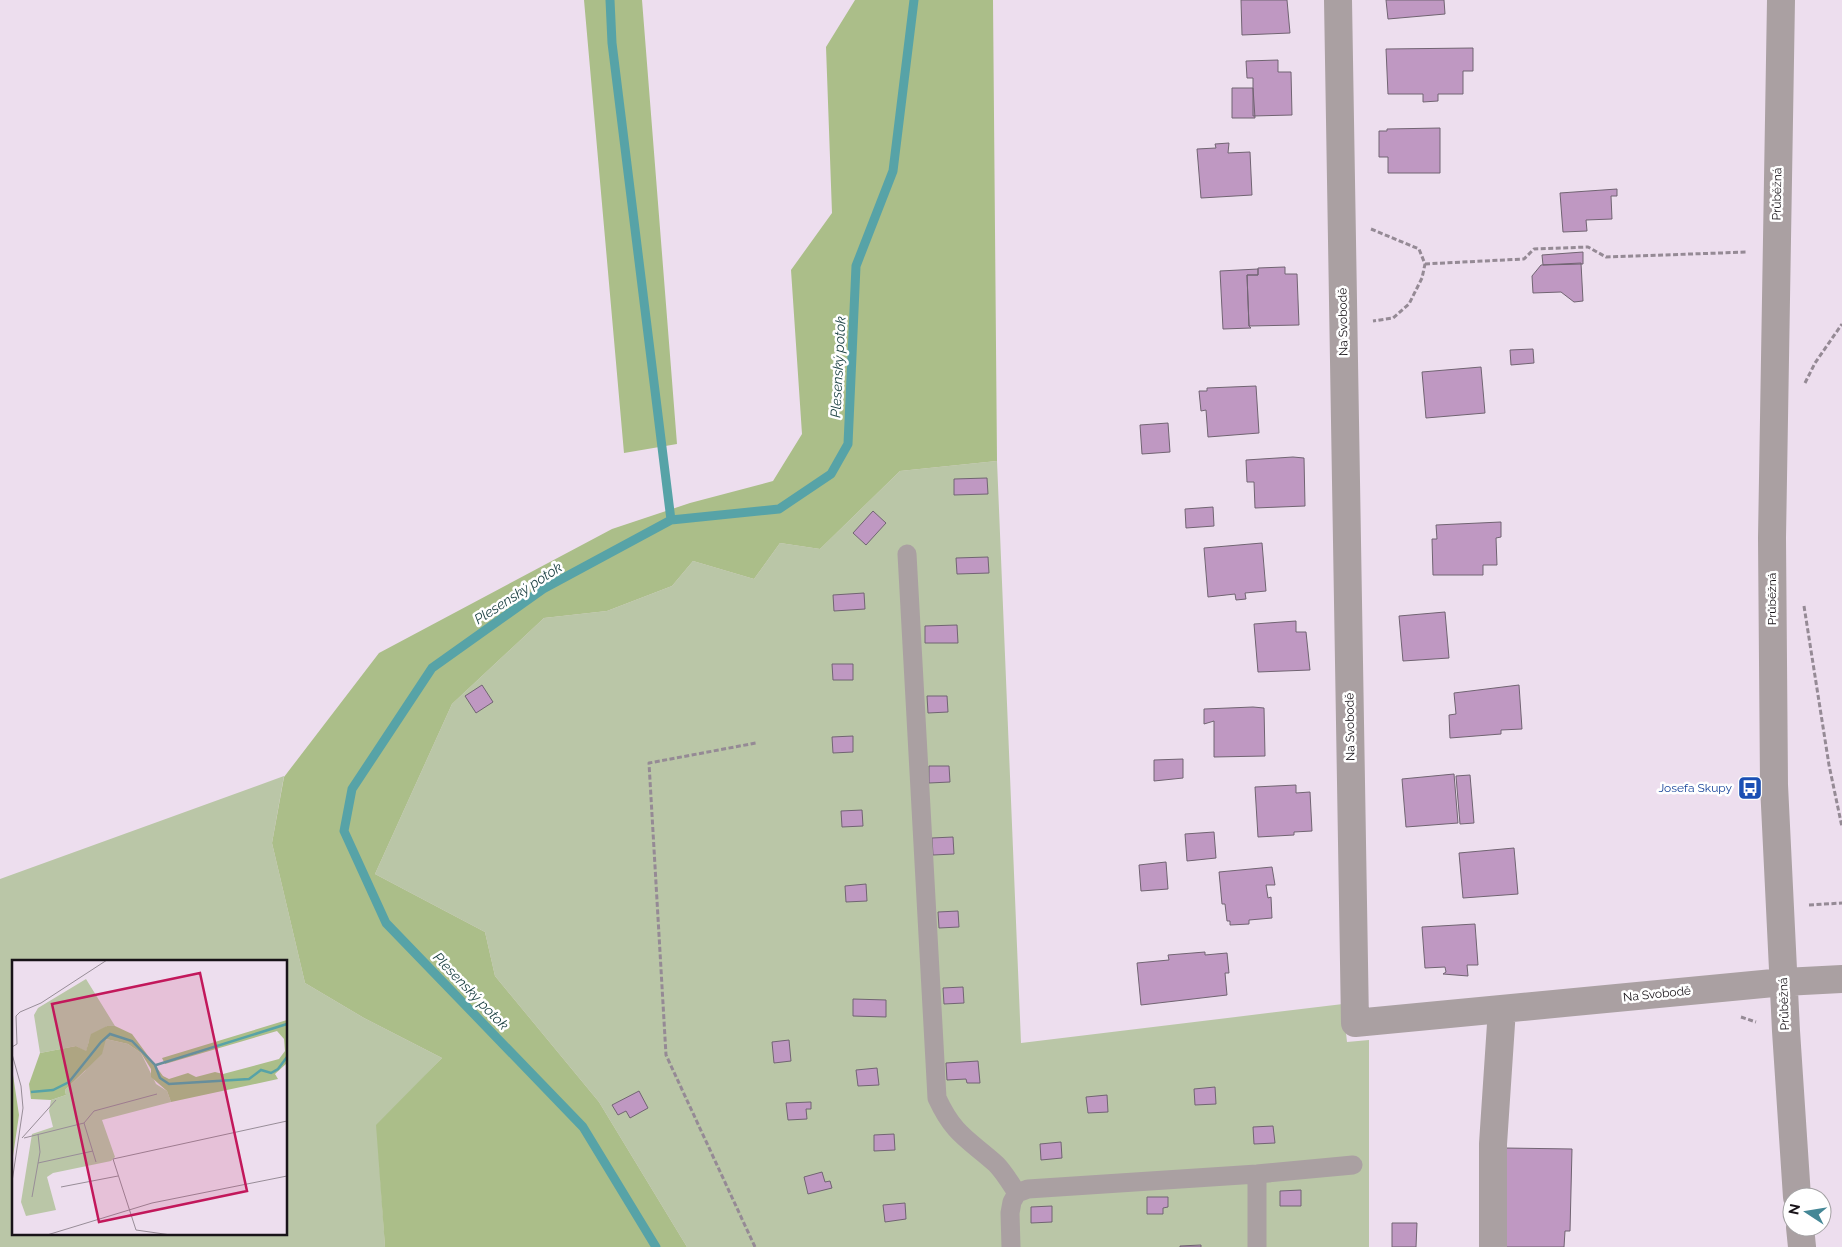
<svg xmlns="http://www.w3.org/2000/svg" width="1842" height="1247" font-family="Raleway,sans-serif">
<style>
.green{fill:#bac6a7;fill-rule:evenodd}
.forest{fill:#abbe89}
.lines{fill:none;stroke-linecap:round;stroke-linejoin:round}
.stream{stroke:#57a3a7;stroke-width:9}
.building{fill:#bf98c2;stroke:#716472}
.path{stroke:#958a95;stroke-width:3;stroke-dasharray:5 2.5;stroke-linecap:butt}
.lane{stroke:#aaa0a2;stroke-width:19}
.street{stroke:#aaa0a2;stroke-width:28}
.labels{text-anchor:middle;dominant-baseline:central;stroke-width:5;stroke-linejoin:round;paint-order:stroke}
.street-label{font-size:12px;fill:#181318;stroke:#fff}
.transit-label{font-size:12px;fill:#164399;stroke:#fff;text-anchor:end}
.water-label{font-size:14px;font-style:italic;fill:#1e4345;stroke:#fff}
.inset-river{fill:none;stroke:#57a3a7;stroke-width:2.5}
.inset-road{fill:none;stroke:#988d98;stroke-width:1}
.view{fill:#c2185b;fill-opacity:0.15;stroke:#c2185b;stroke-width:2.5}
.inset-edge{fill:none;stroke:#181318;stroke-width:2.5}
</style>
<rect width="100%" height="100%" fill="#eddeee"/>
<path class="green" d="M997,461l24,582 322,-39 4,38 22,-2v207h-682l-88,-145 -104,-126 -10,-44 -110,-58 77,-170 92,-86 63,-7 65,-25 21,-25 61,18 26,-36 40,6 80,-78z
M284,776l-12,67 33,140 59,35 78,40 -65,68 8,121h-385v-368zM14,961h272v272h-272z"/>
<path class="forest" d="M584,0h58l35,444 -53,9z
M855,0h138l4,461 -97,10 -80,78 -40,-6 -26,36 -61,-18 -21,25 -65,25 -63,7 -92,86 -77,170 110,58 10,44 104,126 88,145h-302l-9,-122 66,-67 -78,-40 -59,-35 -33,-140 12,-66 95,-124 233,-124 78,-26 83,-22 29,-47 -11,-164 41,-57 -6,-166z"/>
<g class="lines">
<path class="stream" d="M610,0l2,43 59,477
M656,1247l-73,-120 -197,-204 -42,-92 8,-42 80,-121 111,-79 128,-69 108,-11 52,-35 17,-30 8,-178 37,-95 21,-171"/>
</g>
<path class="building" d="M1241,0h46l3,33 -48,2z
M1386,0h58l1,14 -57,5z
M1473,48v23h-10v23h-25v7l-15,1v-8h-35l-2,-45z
M1278,60v12h13l1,43 -39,1v-38h-6l-1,-17z
M1232,88h21l2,30h-23z
M1440,128v45h-52v-16h-9v-26h8v-2z
M1229,143l-1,10 22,-1 2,43 -51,3 -4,-49 19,-1 -1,-4z
M1617,189v7h-6l1,23 -26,1 1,11 -24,1 -3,-39z
M1583,252v12l-40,1 -1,-10z
M1581,263l2,38 -9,1 -13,-10 -28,1 -1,-17 9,-11z
M1285,267v7h12l2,51 -50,1 -2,-51h11v-7z
M1258,269v6h-11l2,51 2,2 -28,1 -3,-58z
M1533,349l1,14 -23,2 -1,-15z
M1481,367l4,46 -59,5 -4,-46z
M1256,386l3,47 -51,4 -2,-27 -5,1 -2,-20h8v-3z
M1168,423l2,29 -28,2 -2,-29z
M1293,457l11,1 1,48 -50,2 -1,-26h-7l-1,-22z
M987,478l1,16 -34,1v-16z
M1213,507l1,19 -28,2 -1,-19z
M873,511l13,12 -20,22 -13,-12z
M1501,522v15l-5,1 1,27h-14v10h-50l-1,-36h5l-1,-14z
M1262,543l4,48 -21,2 1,6 -10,1 -1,-6 -27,3 -4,-49z
M988,557l1,16 -32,1 -1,-16z
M864,593l1,16 -31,2 -1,-16z
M1445,612l4,46 -46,3 -4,-45z
M1296,621v11h10l4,38 -52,2 -4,-48z
M957,625l1,18h-33v-17z
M832,664h21v16h-20z
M482,685l11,17 -17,11 -11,-17z
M1519,685l3,44 -21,1v4l-51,4 -1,-23 7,-1 -2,-21z
M927,696h20l1,16 -20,1z
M1253,707l11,1 1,48 -51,1v-36l-10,3v-15z
M853,736v16l-20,1 -1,-16z
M1183,759v19l-29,3v-21z
M929,766h20l1,16 -21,1z
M1454,774l4,49 -52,4 -4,-48z
M1470,775l4,48 -14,1 -4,-48z
M1296,785v8l14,-1 2,39 -18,1v3l-36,2 -3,-50z
M862,810l1,16 -21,1 -1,-16z
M1214,832l2,26 -29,3 -2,-27z
M953,837l1,17 -21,1 -1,-17z
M1514,848l4,46 -55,4 -4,-45z
M1166,862l2,27 -27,2 -2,-26z
M1272,867l3,18h-9l2,13 3,-1 1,21 -23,2v4l-19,1v-4h-3l-2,-17h-3l-3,-32z
M866,884l1,17 -21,1 -1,-16z
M958,911l1,16 -20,1 -1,-16z
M1475,924l3,41h-11l1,11 -25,-2 3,-2 -1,-5 -20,1 -3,-41z
M1205,952v3l22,-2 2,20h-4l2,22 -86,10 -4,-42 32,-3 -1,-5z
M963,987l1,16 -20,1 -1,-16z
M853,999l33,1v17l-33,-1z
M789,1040l2,21 -17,2 -2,-21z
M978,1061l2,22h-13l-1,-4 -19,1 -1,-17z
M877,1068l2,17 -21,1 -2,-16z
M1215,1087l1,17 -21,1 -1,-16z
M639,1091l9,17 -18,10 -4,-7 -8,4 -6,-10z
M1107,1095l1,17 -20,1 -2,-16z
M811,1102v7h-5l1,10 -19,1 -2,-17z
M1273,1126l2,17 -21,1 -1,-17z
M894,1134l1,16 -21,1v-16z
M1061,1142l1,16 -21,2 -1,-16z
M1504,1148l68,1 -2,82h-5l-1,16h-61z
M822,1172l3,10 5,-1 2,7 -24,6 -4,-17z
M1301,1190v16h-21v-15z
M1147,1197h21v10l-5,1v6h-16z
M905,1203l1,16 -21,3 -2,-17z
M1052,1206v16l-21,1v-16z
M1392,1223h25l-1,24h-24z
M1201,1245v2h-21v-1z"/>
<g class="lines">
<path class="path" d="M1371,229l48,20 6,15 -3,14 -13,26 -16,14 -20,3
M1425,264l99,-5 10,-10 54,-2 18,10 142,-5
M1805,383l10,-20 27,-39
M1804,606l25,159 13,62
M1809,905l33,-2
M1741,1017l15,5
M755,1247l-89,-192 -17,-292 107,-20"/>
<path class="lane" d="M907,554l30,544c17,37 31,41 59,66 8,8 15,20 21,29
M1257,1174v73
M1011,1247l-1,-34 2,-11 5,-9 11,-4 229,-15 96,-9"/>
<path class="street" d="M1338,0l17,1023 429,-41 58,-3
M1781,0l-9,538 2,247 12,246 11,166
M1800,1227l2,20
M1493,1247v-103l9,-135"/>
</g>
<defs>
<symbol id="bus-square" viewBox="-11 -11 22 22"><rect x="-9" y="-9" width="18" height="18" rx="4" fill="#1a4fb4" stroke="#fff"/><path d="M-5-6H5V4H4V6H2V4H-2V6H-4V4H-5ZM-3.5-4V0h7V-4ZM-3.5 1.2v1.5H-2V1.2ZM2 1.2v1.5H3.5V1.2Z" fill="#fff"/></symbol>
</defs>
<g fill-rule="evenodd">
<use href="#bus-square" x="1736" y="774" width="28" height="28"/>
</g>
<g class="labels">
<g class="street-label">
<text transform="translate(1777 194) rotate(-89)">Průběžná</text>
<text transform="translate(1343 322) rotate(-91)">Na Svobodě</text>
<text transform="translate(1772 599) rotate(-90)">Průběžná</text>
<text transform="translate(1350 727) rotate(-91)">Na Svobodě</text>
<text transform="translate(1657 994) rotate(-6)">Na Svobodě</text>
<text transform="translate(1784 1004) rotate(-92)">Průběžná</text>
</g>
<g class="transit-label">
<text x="1732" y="788">Josefa Skupy</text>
</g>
<g class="water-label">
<text transform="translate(838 367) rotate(-87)">Plesenský potok</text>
<text transform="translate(518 593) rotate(-33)">Plesenský potok</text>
<text transform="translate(471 991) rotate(46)">Plesenský potok</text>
</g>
</g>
<g transform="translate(12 960)">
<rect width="275" height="275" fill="#eddeee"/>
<path d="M74,19l29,47h-8l-18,15 -3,11 -10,-6 -36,7 -6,-38 4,-7zM94,79l22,5 13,9 15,31 11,7 4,11 -69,18 13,37 -4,4 -58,12 -6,4 9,33 -30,6 -5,-14 11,-68 21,-7 -4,-16 2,-11 15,-5 -1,-5 20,-19z" fill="#bac6a7"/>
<path d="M275,60v43l-12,11 3,5 -107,23 -4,-11 -16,-14v-8l-10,-16 -13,-9 -22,-5 -4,15 -37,36 1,5 -15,5 -20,-1 -2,-15 11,-31 36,-7 10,5 5,-17 16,-8h8l17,8 31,42 6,3 19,-6 8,4 19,-5 8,2 56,-15 6,-8 -1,-12 -7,-8 -112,33 -3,-6zM0,108l7,47 -7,48z" fill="#abbe89"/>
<path class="inset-river" d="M144,105l131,-41M19,132l22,-2 16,-8 32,-40 9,-8 22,7 23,24 5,13 9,6 80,-5 12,-9 10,3 7,-4 9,-12"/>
<path class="inset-road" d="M0,87l5,-3 -1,-28 4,-4 21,-9 66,-43M0,94l9,32 2,22 -11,74M72,163l10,-12 63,-17M10,178l34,-38M12,178l60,-15 12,39M26,203l55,-12M49,227l57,-11M20,237l8,-45 -2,-18M35,275l105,-32 135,-27M159,275l-35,-5 -23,-71 174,-38"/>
<path class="view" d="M188,13l47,218 -148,31 -47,-218z"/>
<rect width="275" height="275" class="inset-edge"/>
</g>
<g transform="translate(1807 1212) rotate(282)"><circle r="24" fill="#ffffff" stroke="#a3a1a3"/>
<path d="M0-4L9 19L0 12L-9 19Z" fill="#448796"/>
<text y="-8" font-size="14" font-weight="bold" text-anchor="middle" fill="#181318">N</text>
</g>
</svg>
